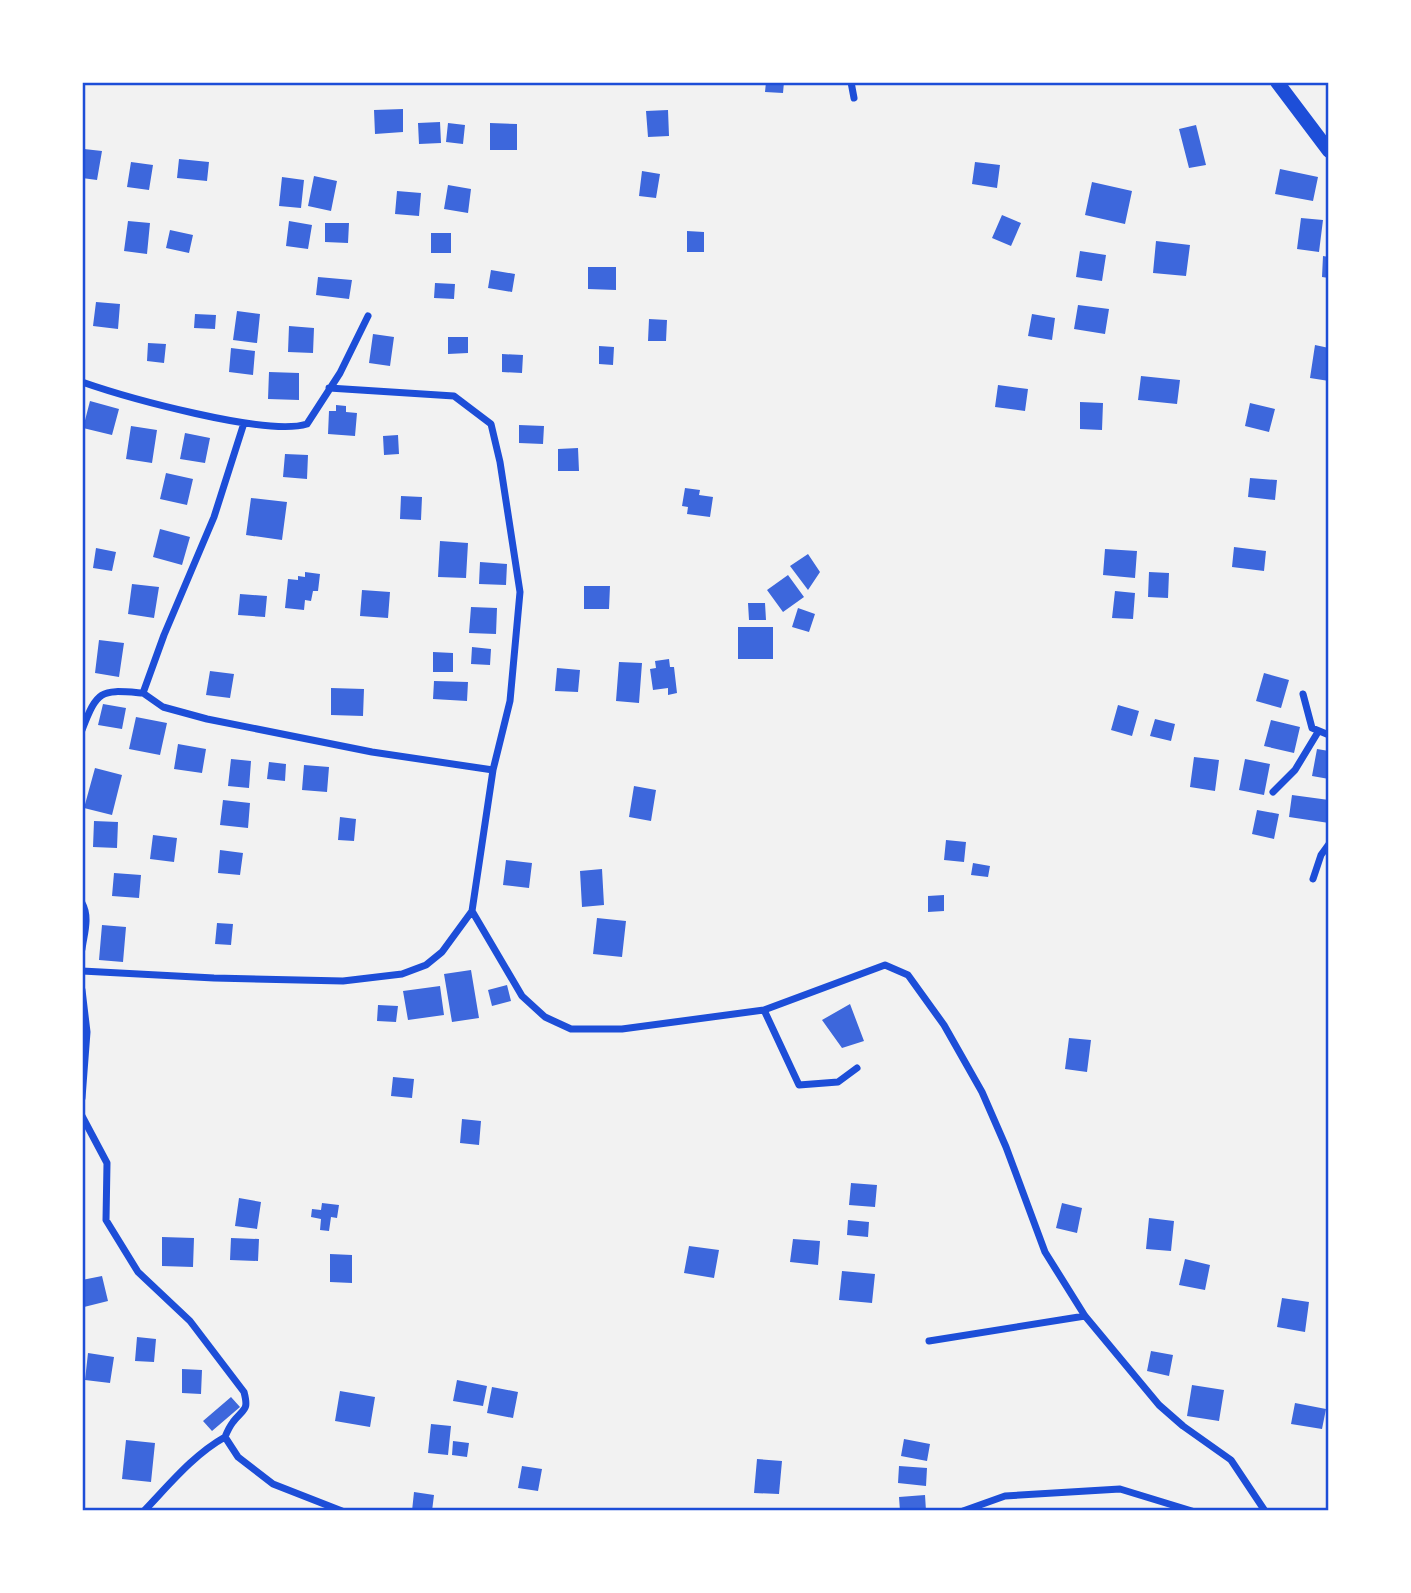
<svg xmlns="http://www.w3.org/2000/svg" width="1411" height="1593" font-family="'Archivo Narrow',sans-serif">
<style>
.building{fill:#3d67dc}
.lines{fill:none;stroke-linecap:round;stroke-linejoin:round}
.minor{stroke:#1d4ed8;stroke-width:7}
.secondary{stroke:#1d4ed8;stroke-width:14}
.neatline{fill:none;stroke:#1d4ed8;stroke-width:2.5}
</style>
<rect width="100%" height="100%" fill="#f2f2f2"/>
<path class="building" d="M766,82h18l-1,11 -18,-1z
M403,109v23l-28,2 -1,-24z
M668,110l1,26 -21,1 -2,-26z
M440,122l1,21 -22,1 -1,-21z
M448,123l17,2 -2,19 -17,-2z
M490,123l27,1v26h-27z
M1196,125l10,40 -17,3 -10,-39z
M84,149l18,2 -5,29 -15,-2z
M179,159l30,3 -2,19 -30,-3z
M131,162l22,3 -4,25 -22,-3z
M975,162l25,3 -3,23 -25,-4z
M1280,169l38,8 -5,24 -38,-7z
M642,171l18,3 -4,24 -17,-2z
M314,176l23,5 -6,30 -23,-5z
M282,177l22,3 -3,28 -22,-2z
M1092,182l40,9 -7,33 -40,-9z
M448,185l23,4 -3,24 -24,-4z
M397,191l24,2 -2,23 -24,-2z
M1002,215l19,8 -10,23 -19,-8z
M1301,218l22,2 -4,32 -22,-3z
M128,221l22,2 -3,31 -23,-3z
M289,221l23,4 -4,24 -22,-3z
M325,223h24l-1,20 -23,-1z
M170,230l23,5 -4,18 -23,-5z
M687,231l17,1v20h-17z
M431,233h20v20h-20z
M1156,241l34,4 -4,31 -33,-3z
M1080,251l26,4 -4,26 -26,-4z
M1323,256l6,1v21l-7,-1z
M588,267h28v23l-28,-1z
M491,270l24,4 -3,18 -24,-4z
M318,277l34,3 -3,19 -33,-4z
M435,283l20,1 -1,15 -20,-1z
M96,302l24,2 -2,25 -25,-3z
M1078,305l31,4 -4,25 -31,-5z
M237,311l23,3 -3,29 -24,-3z
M195,314l21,1 -1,14 -21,-1z
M1032,314l23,4 -3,22 -24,-4z
M649,319l18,1 -1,21h-18z
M289,326l25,2 -1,25 -25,-1z
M373,334l21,3 -4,29 -21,-3z
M448,337h20v16l-20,1z
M148,343l18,1 -2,19 -17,-2z
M1315,345l14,3v33l-19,-3z
M599,346l15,1 -1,18 -14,-1z
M231,348l24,3 -2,24 -24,-3z
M502,354l21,1 -1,18 -20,-1z
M269,372l30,1v27l-31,-1z
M1141,376l39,4 -3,24 -39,-4z
M998,385l30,4 -3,22 -30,-4z
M90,401l29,8 -7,26 -29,-7z
M1080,402l23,1 -1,27 -22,-1z
M1250,403l25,6 -6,23 -24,-6z
M336,405l10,1v6l11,1 -2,23 -27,-2 1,-23h7z
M519,425l25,1 -1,18 -24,-1z
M131,426l26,4 -5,33 -26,-4z
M185,433l25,5 -5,25 -25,-4z
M398,435l1,19 -15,1 -1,-19z
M578,448l1,23h-21v-22z
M285,454l23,1 -1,24 -24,-2z
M166,473l27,6 -6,26 -27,-6z
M1250,478l27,2 -2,20 -27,-3z
M685,488l15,2 -1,5 14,2 -3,20 -23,-3 1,-7 -6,-1z
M401,496l21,1 -1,23 -21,-1z
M251,498l36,4 -5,38 -36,-5z
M160,529l30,8 -8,28 -29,-8z
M440,541l28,2 -2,35 -28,-1z
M1234,547l32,4 -2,20 -32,-4z
M96,548l20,4 -4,19 -19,-3z
M1105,549l32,2 -2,27 -32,-3z
M808,554l12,18 -12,18 -18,-24z
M480,562l27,2 -1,21 -27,-1z
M305,572l15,2 -2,17h-5l-2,10 -6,-1 -1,10 -19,-2 3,-29 10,1v-4l7,1z
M1149,572l20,1 -1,25 -20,-1z
M788,575l16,22 -21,15 -16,-22z
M132,584l27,3 -5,31 -26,-4z
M584,586h26l-1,23h-25z
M362,590l28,2 -2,26 -28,-2z
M1115,591l20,2 -2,26 -21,-1z
M240,594l27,2 -2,21 -27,-2z
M748,603h17l1,17h-17z
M471,607l26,1 -1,26 -27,-1z
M798,608l17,6 -6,18 -17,-5z
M738,627h35v32h-35z
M99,640l25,3 -5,34 -24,-4z
M472,647l19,2 -1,16 -19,-1z
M433,652l20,1v19h-20z
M669,659l1,8h4l3,26 -9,2v-7l-15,2 -3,-21 6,-1 -1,-7z
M619,662l23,1 -3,40 -23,-2z
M557,668l23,2 -2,22 -23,-1z
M210,671l24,3 -4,24 -24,-3z
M1264,673l25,7 -8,28 -25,-7z
M434,681l34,1 -1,19 -34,-2z
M331,688l33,1 -1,27 -32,-1z
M103,704l23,4 -4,21 -24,-4z
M1118,705l21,6 -7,25 -21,-6z
M136,717l31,6 -7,32 -31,-6z
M1155,719l20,5 -4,17 -21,-5z
M1271,720l29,7 -6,26 -30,-7z
M178,744l28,5 -4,24 -28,-4z
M1317,749l12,2v28l-17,-3z
M1194,757l25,3 -4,31 -25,-4z
M231,759l20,2 -2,27 -21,-2z
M1245,759l25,5 -6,31 -25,-5z
M269,762l17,2 -1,17 -18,-2z
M304,765l25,2 -2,25 -25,-2z
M95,768l27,7 -10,40 -28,-7z
M634,786l22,4 -5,31 -22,-4z
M1292,795l37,5v23l-40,-6z
M223,800l27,3 -2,25 -28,-3z
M1257,810l22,4 -5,25 -22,-5z
M340,817l16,2 -2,22 -16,-1z
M94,821l24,1 -1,26 -24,-1z
M153,835l24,3 -3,24 -24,-3z
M946,840l20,2 -2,20 -20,-2z
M220,850l23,3 -3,22 -22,-2z
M506,860l26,3 -3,25 -26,-3z
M973,863l17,3 -2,11 -17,-2z
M602,869l2,36 -22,2 -2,-36z
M114,873l27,2 -2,23 -27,-2z
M944,895v16l-16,1v-16z
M597,918l29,3 -4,36 -29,-3z
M217,923l16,1 -2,21 -16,-1z
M102,925l24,2 -3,35 -24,-2z
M471,970l8,48 -27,4 -8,-48z
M507,985l4,16 -19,5 -4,-16z
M440,986l4,29 -36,5 -5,-29z
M850,1004l14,37 -22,7 -20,-28z
M378,1005l20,1 -2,16 -19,-1z
M1069,1038l22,2 -4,32 -22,-3z
M393,1077l21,2 -2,19 -21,-2z
M462,1119l19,2 -2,24 -19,-2z
M851,1183l26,2 -2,22 -26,-2z
M239,1198l22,4 -4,27 -22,-3z
M322,1203l17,2 -2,13 -6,-1 -2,14 -9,-1 1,-11 -10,-2 1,-8 9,1z
M1062,1203l20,5 -5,25 -21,-5z
M1149,1218l25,3 -3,30 -25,-2z
M848,1220l21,2 -1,15 -21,-2z
M162,1237l32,1 -1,29 -31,-1z
M231,1238l28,1 -1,22 -28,-1z
M793,1239l27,2 -2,24 -28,-3z
M689,1246l30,4 -5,28 -30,-5z
M330,1254l22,1v28l-22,-1z
M1185,1259l25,6 -5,25 -26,-5z
M842,1271l33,3 -3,29 -33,-3z
M102,1276l6,25 -24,6 -2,-27z
M1282,1298l27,4 -4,30 -28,-5z
M137,1337l19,2 -2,23 -19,-1z
M1151,1351l22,4 -4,21 -22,-5z
M88,1353l26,4 -4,26 -25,-3z
M182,1369l20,1 -1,24 -19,-1z
M457,1380l30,6 -4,20 -30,-5z
M1192,1385l32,5 -5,31 -32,-5z
M492,1387l26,5 -5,26 -26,-5z
M340,1391l35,6 -5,30 -35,-6z
M231,1397l9,10 -28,24 -9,-10z
M1295,1403l31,6 -4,20 -31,-5z
M431,1424l20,2 -3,29 -20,-2z
M904,1439l26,5 -3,17 -26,-5z
M126,1440l29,3 -4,39 -29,-3z
M453,1441l16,2 -2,14 -15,-2z
M757,1459l25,2 -3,33 -25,-1z
M522,1466l20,3 -4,22 -20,-3z
M899,1466l28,2 -1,18 -28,-3z
M414,1492l20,3 -2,16h-20z
M925,1495l1,16h-26l-1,-14z"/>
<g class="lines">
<path class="minor" d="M851,82l3,16
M82,382c43,15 185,55 225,42l33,-51 28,-57
M143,693l20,14 44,12 165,33 121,18
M1303,694l9,34 17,7
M82,730c16,-42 19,-40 61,-37l21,-58 50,-118 30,-94
M1273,792l22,-22 23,-38
M1313,879l8,-24 8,-11
M82,903c8,14 2,31 0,46
M472,911l50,85 23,21 26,12h51l142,-19
M82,971l132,7 129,3 59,-7 24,-9 16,-13 30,-41 21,-141 17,-69 10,-109 -20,-130 -9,-38 -37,-28 -125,-8
M82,990l5,42 -5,66
M857,1068l-19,14 -39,3 -35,-75 121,-45 23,10 36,50 38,67 24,55 39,105 40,64 74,89 24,21 48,34 34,51
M82,1116l25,47 -1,57 32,52 52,49 54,71c5,19 0,16 -11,30 -3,4 -6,10 -8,15l13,20 35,27 69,27
M929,1341l156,-25
M144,1511c25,-26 49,-56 81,-74
M963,1511l42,-15 115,-7 72,22"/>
<path class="secondary" d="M1277,82l52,69"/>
</g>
<rect width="1411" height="1593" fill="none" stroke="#ffffff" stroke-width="168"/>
<rect x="84" y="84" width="1243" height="1425" class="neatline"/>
</svg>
